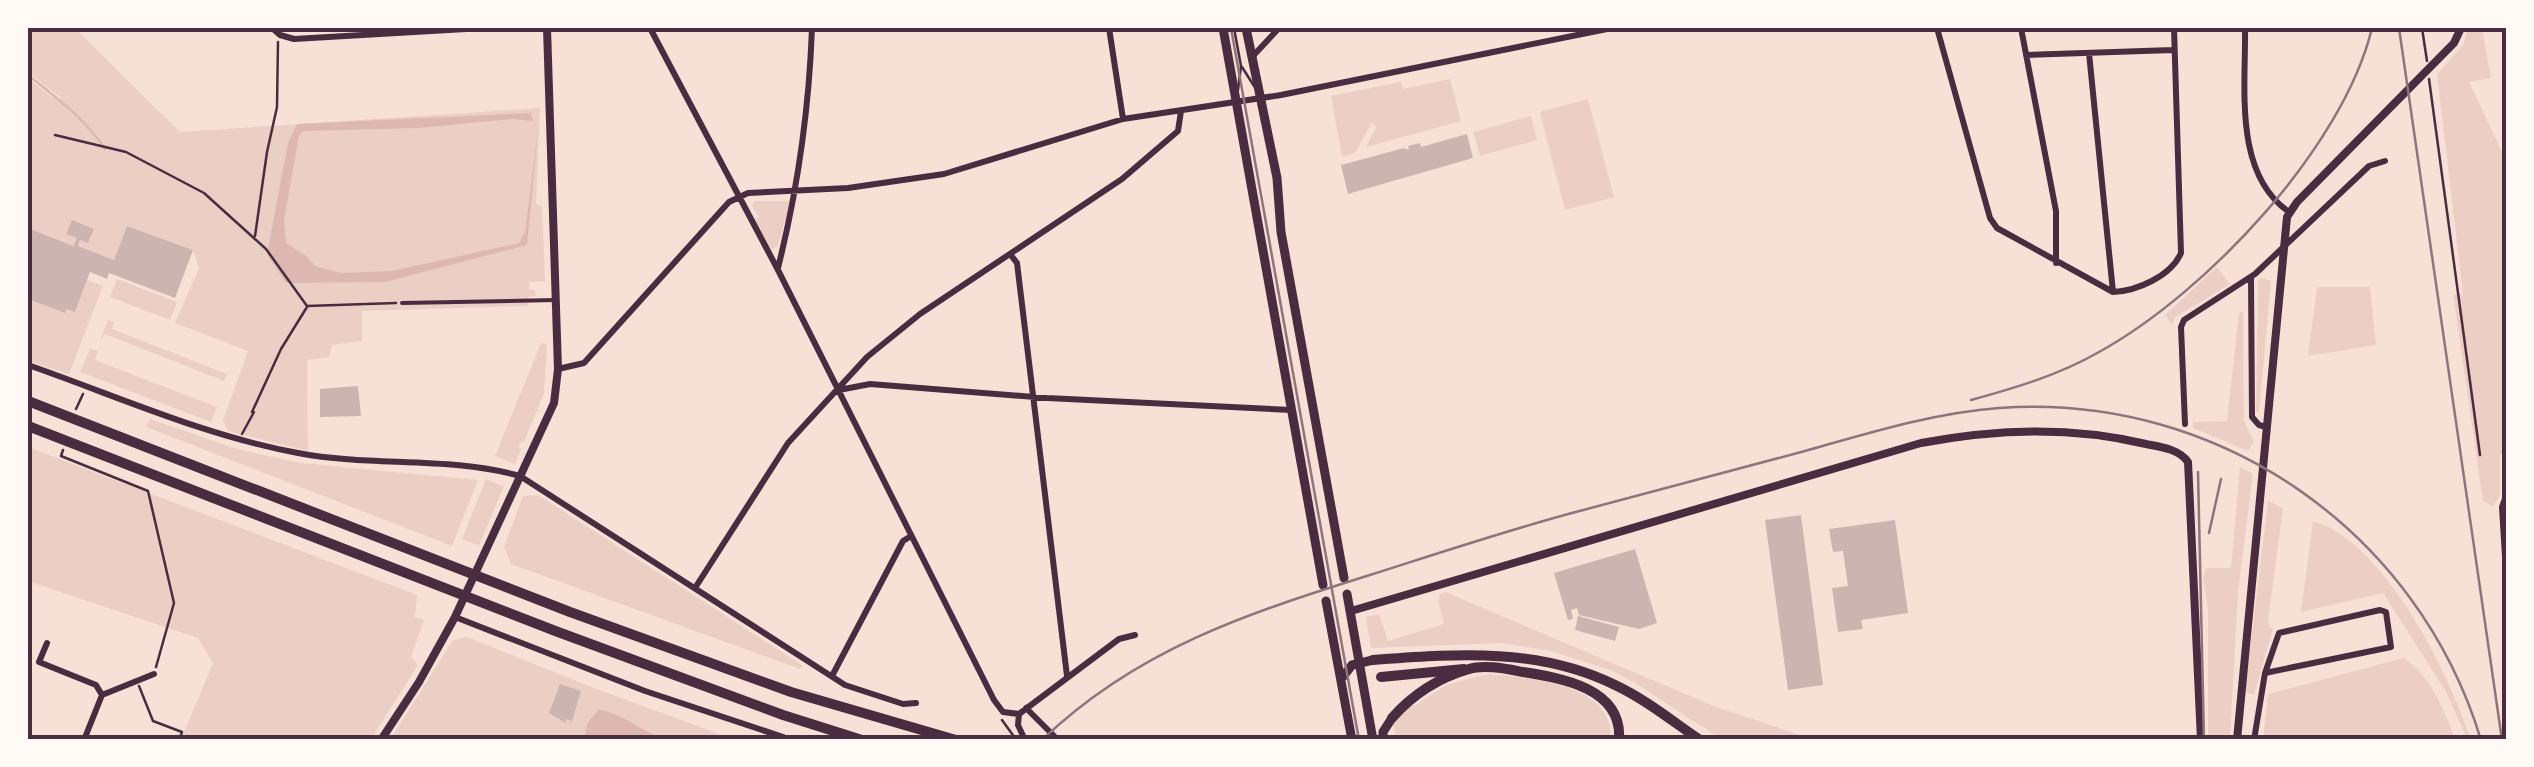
<svg xmlns="http://www.w3.org/2000/svg" width="2534" height="767" font-family="Montserrat,sans-serif">
<style>
.green{fill:#ebcfc5}
.water{fill:#dcb8b0}
.lines{fill:none;stroke-linecap:round;stroke-linejoin:round}
.stream{stroke:#dcb8b0;stroke-width:2.5}
.building{fill:#ccb4b1}
.path{stroke:#4a2c40;stroke-width:2.5}
.service{stroke:#4a2c40;stroke-width:2.5}
.pedestrian{stroke:#4a2c40;stroke-width:4}
.minor{stroke:#4a2c40;stroke-width:6}
.tertiary{stroke:#4a2c40;stroke-width:8}
.primary{stroke:#4a2c40;stroke-width:9}
.motorway{stroke:#4a2c40;stroke-width:10}
.tram{stroke:#8f747c;stroke-width:2.5}
.rail{stroke:#8f747c;stroke-width:2.5}
.neatline{fill:none;stroke:#4a2c40;stroke-width:4}
</style>
<rect width="100%" height="100%" fill="#f7e1d7"/>
<path class="green" d="M28,28h47l105,104 360,-24 -4,96 6,2 3,75 -16,1v8h6l1,6 -8,1v9l-166,5v30l-30,4 -3,12 -22,3 1,91 -80,-20 -5,-11 25,-69 -73,-28 24,-55 -6,-18 -66,-24 -13,34 -36,-14 2,-6 9,2 5,-13 -22,-9 -6,13 11,5 -4,8 -45,-18v-149l24,18 10,2 -34,-27z
M2468,28h14l9,50 -22,4 37,78v294l-6,1v40l-7,12 -10,-6 -30,-207 10,1 -26,-221 26,-29z
M1450,79l11,42 -95,26 10,-20 -4,-4 -17,30 -13,4 -11,-61 70,-14 2,7z
M1588,99l26,98 -49,13 -25,-98z
M1531,116l6,24 -57,16 -7,-24z
M754,201h36l-12,45 -7,4 -16,-31 4,-2 -7,-11z
M2217,267l13,17 -56,34 -1,8 -8,-11z
M2261,278l10,3 -12,131h-3l2,-131z
M117,279l60,23 -7,18 -60,-23z
M87,280l16,6 -34,88 -41,-13v-62l37,14 2,-4 8,2z
M2317,287h53l6,58 -68,11z
M2243,311l1,110 10,21 -6,9 -55,-23v-6l34,-1 12,-108z
M108,320l6,2 -2,7 115,45 -3,7 -119,-47 -5,7z
M541,343l6,1 -3,49 -20,49h-3l-2,5 2,2 -6,15 -20,-8z
M90,348l8,3 -3,9 122,47 -6,15 -131,-50z
M150,419l87,30 64,14 177,17 -26,66 -306,-119z
M28,447l389,148 -2,22 9,3 -13,37 7,8 -47,74h-190l32,-76 -15,-25 -170,-57z
M2240,467l13,7 -15,118 -8,147h-22v-129l-5,-32 3,-10h25z
M486,479l18,7 -25,60 -17,-7z
M538,495l264,170 -2,4 -289,-105 -7,-17 19,-51z
M2268,501l15,7 -15,113 1,6 4,1 -19,67 -9,-3z
M2313,521c70,20 134,148 156,214l-3,1 -21,-46 -62,-97 -82,19z
M1445,592l271,115 96,32h-91l-86,-56 -22,-12 -62,-20 -50,-8 -130,5 -5,-31 13,-3 9,27 56,-17 -6,-23 2,-7z
M467,637l127,51 139,51 -343,1 63,-100z
M2404,658c27,18 40,52 51,81l-192,1 5,-46z
M1487,674c39,3 131,10 123,66h-214l-3,-18 14,-17 7,1 32,-21z"/>
<path class="water" d="M531,113l2,8 -20,-2 -95,9 -115,3 -4,5 -15,84 2,23 20,13 9,10 26,7 51,-2 127,-28 6,-11 13,-101 -11,114 -142,37 -99,1 -19,-29 21,-111 9,-19z
M598,710c25,2 45,24 69,29h-83l3,-15z"/>
<g class="lines">
<path class="stream" d="M28,75c29,23 56,43 77,74"/>
</g>
<path class="building" d="M1467,134l6,24 -125,36 -7,-29 63,-17 5,2 -1,-4 12,-3 1,4z
M72,220l22,9 -6,14 -8,-3 -2,6 36,14 13,-34 66,24 -18,48 -66,-25 -2,6 -17,-7 -15,40 -8,-3 -2,4 -37,-14v-71l45,18 4,-8 -11,-4z
M358,386l3,30 -41,1v-28z
M1801,515l22,170 -35,5 -23,-170z
M1895,520l13,93 -47,7 2,9 -25,3 -6,-44 16,-2 -5,-35 -10,1 -4,-23z
M1635,549l22,74 -18,6 -60,-14 -2,-7 -6,2 2,9 -5,1 -14,-47z
M1578,616l41,11 -4,14 -40,-11z
M560,684l21,7 -9,30 -7,-2 1,4 -17,-10z"/>
<g class="lines">
<path class="path" d="M2422,28l5,33
M2429,79l51,376
M55,135l71,17 78,41 62,56 41,57 89,-3
M255,236l12,-84 10,-45 1,-65
M76,409l7,-15
M252,412l29,-63 26,-42
M242,434l12,-22
M63,450l-2,6 87,35 26,112 -18,64
M139,686l14,35 29,11 -3,8
M1002,720l13,18"/>
<path class="service" d="M1234,28l7,38 -3,24
M1242,67l12,19"/>
<path class="pedestrian" d="M402,303l154,-3"/>
<path class="minor" d="M272,28l8,7 14,4 189,-11
M650,28l128,242 216,430 9,12 16,2
M1109,28l14,91
M1937,28l53,190 7,10 116,64c24,-1 58,-16 68,-39l-7,-225
M2021,28l35,183v52
M2245,28c1,59 -12,145 44,184
M2089,53l24,239
M2026,55l147,-5
M1253,56l26,-28
M1010,254l7,9 50,413
M778,268c20,-80 31,-158 34,-240
M2251,278l1,139 7,8 7,2
M28,365c89,31 177,71 270,88 73,14 150,3 222,23l325,209 58,19 13,-1
M558,369l26,-6 145,-161 19,-9 100,-5 96,-14 179,-55 158,-24 331,-67
M839,390l31,-6 177,14 245,12
M2185,424l-4,-97 3,-7 71,-46 114,-108 16,-5
M2506,496l-4,11 4,66
M695,588l93,-145 79,-86 53,-43 202,-135 56,-48 3,-20
M455,617l190,74 147,49
M47,643l-8,19 57,23 6,10
M832,676l71,-135 8,-5
M1026,708l32,32
M1019,714l100,-75 16,-4
M1019,714l-1,11 7,15
M28,720l1,-4
M84,740l18,-45 52,-21
M2254,740l11,-67 126,-26 -5,-35 -6,-2 -101,23 -14,40"/>
<path class="tertiary" d="M1351,611l570,-168c76,-14 149,-17 225,1 15,3 33,5 42,18l13,278
M381,740l38,-58 36,-65 99,-214 4,-34 -11,-341
M2237,740l50,-523 10,-15 157,-159 7,-15"/>
<path class="primary" d="M1223,28l100,557
M1246,28l31,150 4,54 63,346
M1347,594l26,146
M1326,601l26,139
M1342,678l10,-13 21,-5
M1383,740v-8l9,-14"/>
<path class="motorway" d="M28,401l542,211 221,80 165,48
M28,426l530,206 225,83 79,25
M1373,660c83,-6 165,-13 242,25 30,14 57,36 85,55
M1381,677l83,-8
M1392,718c21,-24 46,-40 77,-49 15,-5 38,0 54,3 38,6 100,16 96,68"/>
<path class="tram" d="M1231,28l128,712
M2198,472l6,268
M2209,533l12,-54"/>
<path class="rail" d="M2399,28l103,712
M1971,400c44,-12 88,-25 128,-48 107,-59 244,-204 273,-324
M1042,740c96,-92 207,-127 331,-166 66,-21 132,-43 199,-61 77,-21 155,-41 233,-62 64,-18 128,-38 194,-43 219,-16 419,123 482,332"/>
</g>
<rect width="2534" height="767" fill="none" stroke="#fffaf5" stroke-width="60"/>
<rect x="30" y="30" width="2474" height="707" class="neatline"/>
</svg>
